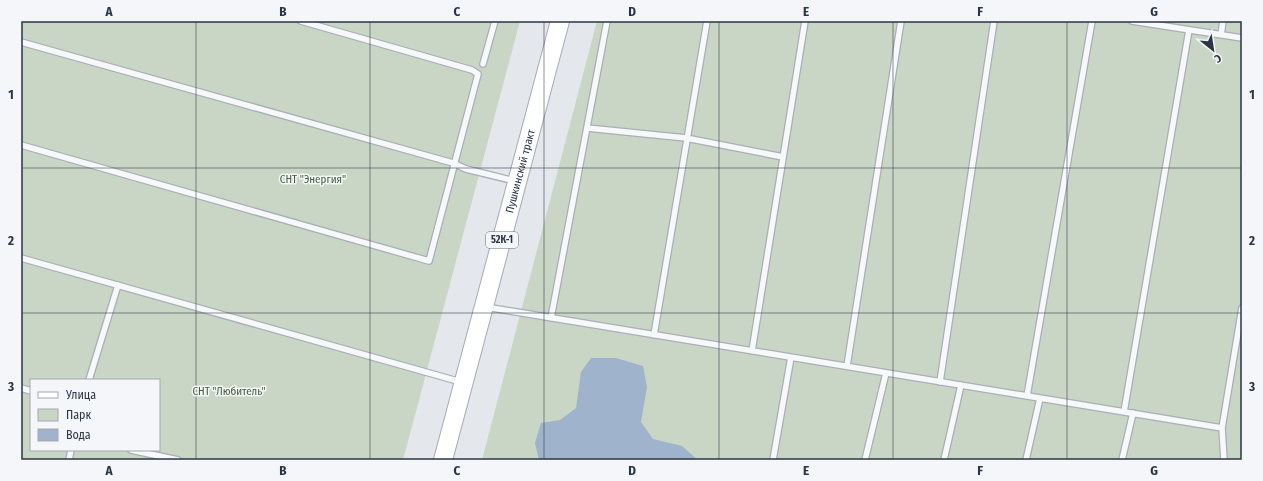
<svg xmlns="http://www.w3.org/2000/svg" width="1263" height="481" font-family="'Fira Sans Condensed',sans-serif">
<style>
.green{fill:#c9d6c5;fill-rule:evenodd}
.water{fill:#9fb4cc}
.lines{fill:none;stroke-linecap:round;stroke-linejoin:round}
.service-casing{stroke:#a9aeb7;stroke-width:8}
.primary-casing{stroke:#a3abb8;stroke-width:20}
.service{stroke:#f7f8fa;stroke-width:5.5}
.primary{stroke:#fff;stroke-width:18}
.grid{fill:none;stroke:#2b3445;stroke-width:1;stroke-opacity:0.55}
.labels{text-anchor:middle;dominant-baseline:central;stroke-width:3;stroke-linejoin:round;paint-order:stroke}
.shield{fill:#f4f6f9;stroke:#676e7b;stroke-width:1}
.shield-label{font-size:10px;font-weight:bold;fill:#2b3445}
.street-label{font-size:11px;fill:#2b3445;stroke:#f4f6f9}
.park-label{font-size:11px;fill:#3f6138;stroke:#f4f6f9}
.neatline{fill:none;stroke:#2b3445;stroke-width:1.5}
.grid-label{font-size:13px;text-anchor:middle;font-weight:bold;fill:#2b3445}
</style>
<rect width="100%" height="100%" fill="#e4e7ec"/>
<path class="green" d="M21,21h499l-117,439h-382zM31,380h128v70h-128z
M597,21h645v439h-760z"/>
<path class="water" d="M591,358h25l27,8 4,21 -6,35 12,17 29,7 16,14h-159l-4,-17 6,-20 19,-3 16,-12 5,-36z"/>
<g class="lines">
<defs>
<path id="service" d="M1132,21l110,17
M1221,35l2,-14
M21,42l432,121 13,6 49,12
M483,64l12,-43
M587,128l99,10 97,19
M21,145l408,116 49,-187 -6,-4 -171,-49
M21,258l440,124
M486,307l736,121
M551,318l56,-297
M654,335l53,-314
M752,351l53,-330
M847,366l54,-345
M89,380l29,-95
M940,382l54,-361
M21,388l10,3
M1027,396l65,-375
M1124,412l65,-382
M131,450l47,10
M69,460l2,-10
M773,460l18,-103
M865,460l21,-87
M944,460l17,-75
M1026,460l14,-62
M1122,460l11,-47
M1224,460l-2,-32 20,-120"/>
<g id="primary">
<path id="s1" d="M443,460l117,-439"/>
</g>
</defs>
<use href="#service" class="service-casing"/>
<use href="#primary" class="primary-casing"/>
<use href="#service" class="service"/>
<use href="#primary" class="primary"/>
</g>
<path class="grid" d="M196,21v439M370,21v439M544,21v439M719,21v439M893,21v439M1067,21v439M21,168h1221M21,313h1221"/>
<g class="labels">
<rect class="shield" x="486" y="232" width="32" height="16" rx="3"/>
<g class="shield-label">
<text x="502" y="240">52К-1</text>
</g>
<g class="street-label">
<text stroke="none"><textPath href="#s1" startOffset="299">Пушкинский тракт</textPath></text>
</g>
<g class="park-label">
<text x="313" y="179">СНТ "Энергия"</text>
<text x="229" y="391">СНТ "Любитель"</text>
</g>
</g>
<rect width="1263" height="481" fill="none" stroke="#f4f6f9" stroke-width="44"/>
<rect x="30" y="379" width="130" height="72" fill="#f4f6f9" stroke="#a4a8b1"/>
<rect x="38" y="392" width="20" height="6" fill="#ffffff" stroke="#a4a8b1"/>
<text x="66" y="399" font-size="12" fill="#2b3445">Улица</text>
<rect x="38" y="409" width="20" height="12" fill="#c9d6c5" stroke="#a4a8b1"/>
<text x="66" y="419" font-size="12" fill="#2b3445">Парк</text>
<rect x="38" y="429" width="20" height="12" fill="#9fb4cc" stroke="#a4a8b1"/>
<text x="66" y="439" font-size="12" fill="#2b3445">Вода</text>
<g transform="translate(1213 50) rotate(150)" stroke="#f4f6f9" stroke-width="3" paint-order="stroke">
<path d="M0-3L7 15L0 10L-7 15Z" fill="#2b3445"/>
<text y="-6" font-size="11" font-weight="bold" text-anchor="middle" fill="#2b3445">С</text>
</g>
<rect x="22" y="22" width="1219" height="437" class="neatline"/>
<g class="grid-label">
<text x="109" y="16">A</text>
<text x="283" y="16">B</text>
<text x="457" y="16">C</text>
<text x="632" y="16">D</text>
<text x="806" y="16">E</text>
<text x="980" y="16">F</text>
<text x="1154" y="16">G</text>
<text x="11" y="99">1</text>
<text x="1252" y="99">1</text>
<text x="11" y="245">2</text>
<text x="1252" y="245">2</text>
<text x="11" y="391">3</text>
<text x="1252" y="391">3</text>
<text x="109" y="475">A</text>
<text x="283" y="475">B</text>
<text x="457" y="475">C</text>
<text x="632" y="475">D</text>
<text x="806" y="475">E</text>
<text x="980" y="475">F</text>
<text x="1154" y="475">G</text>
</g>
</svg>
